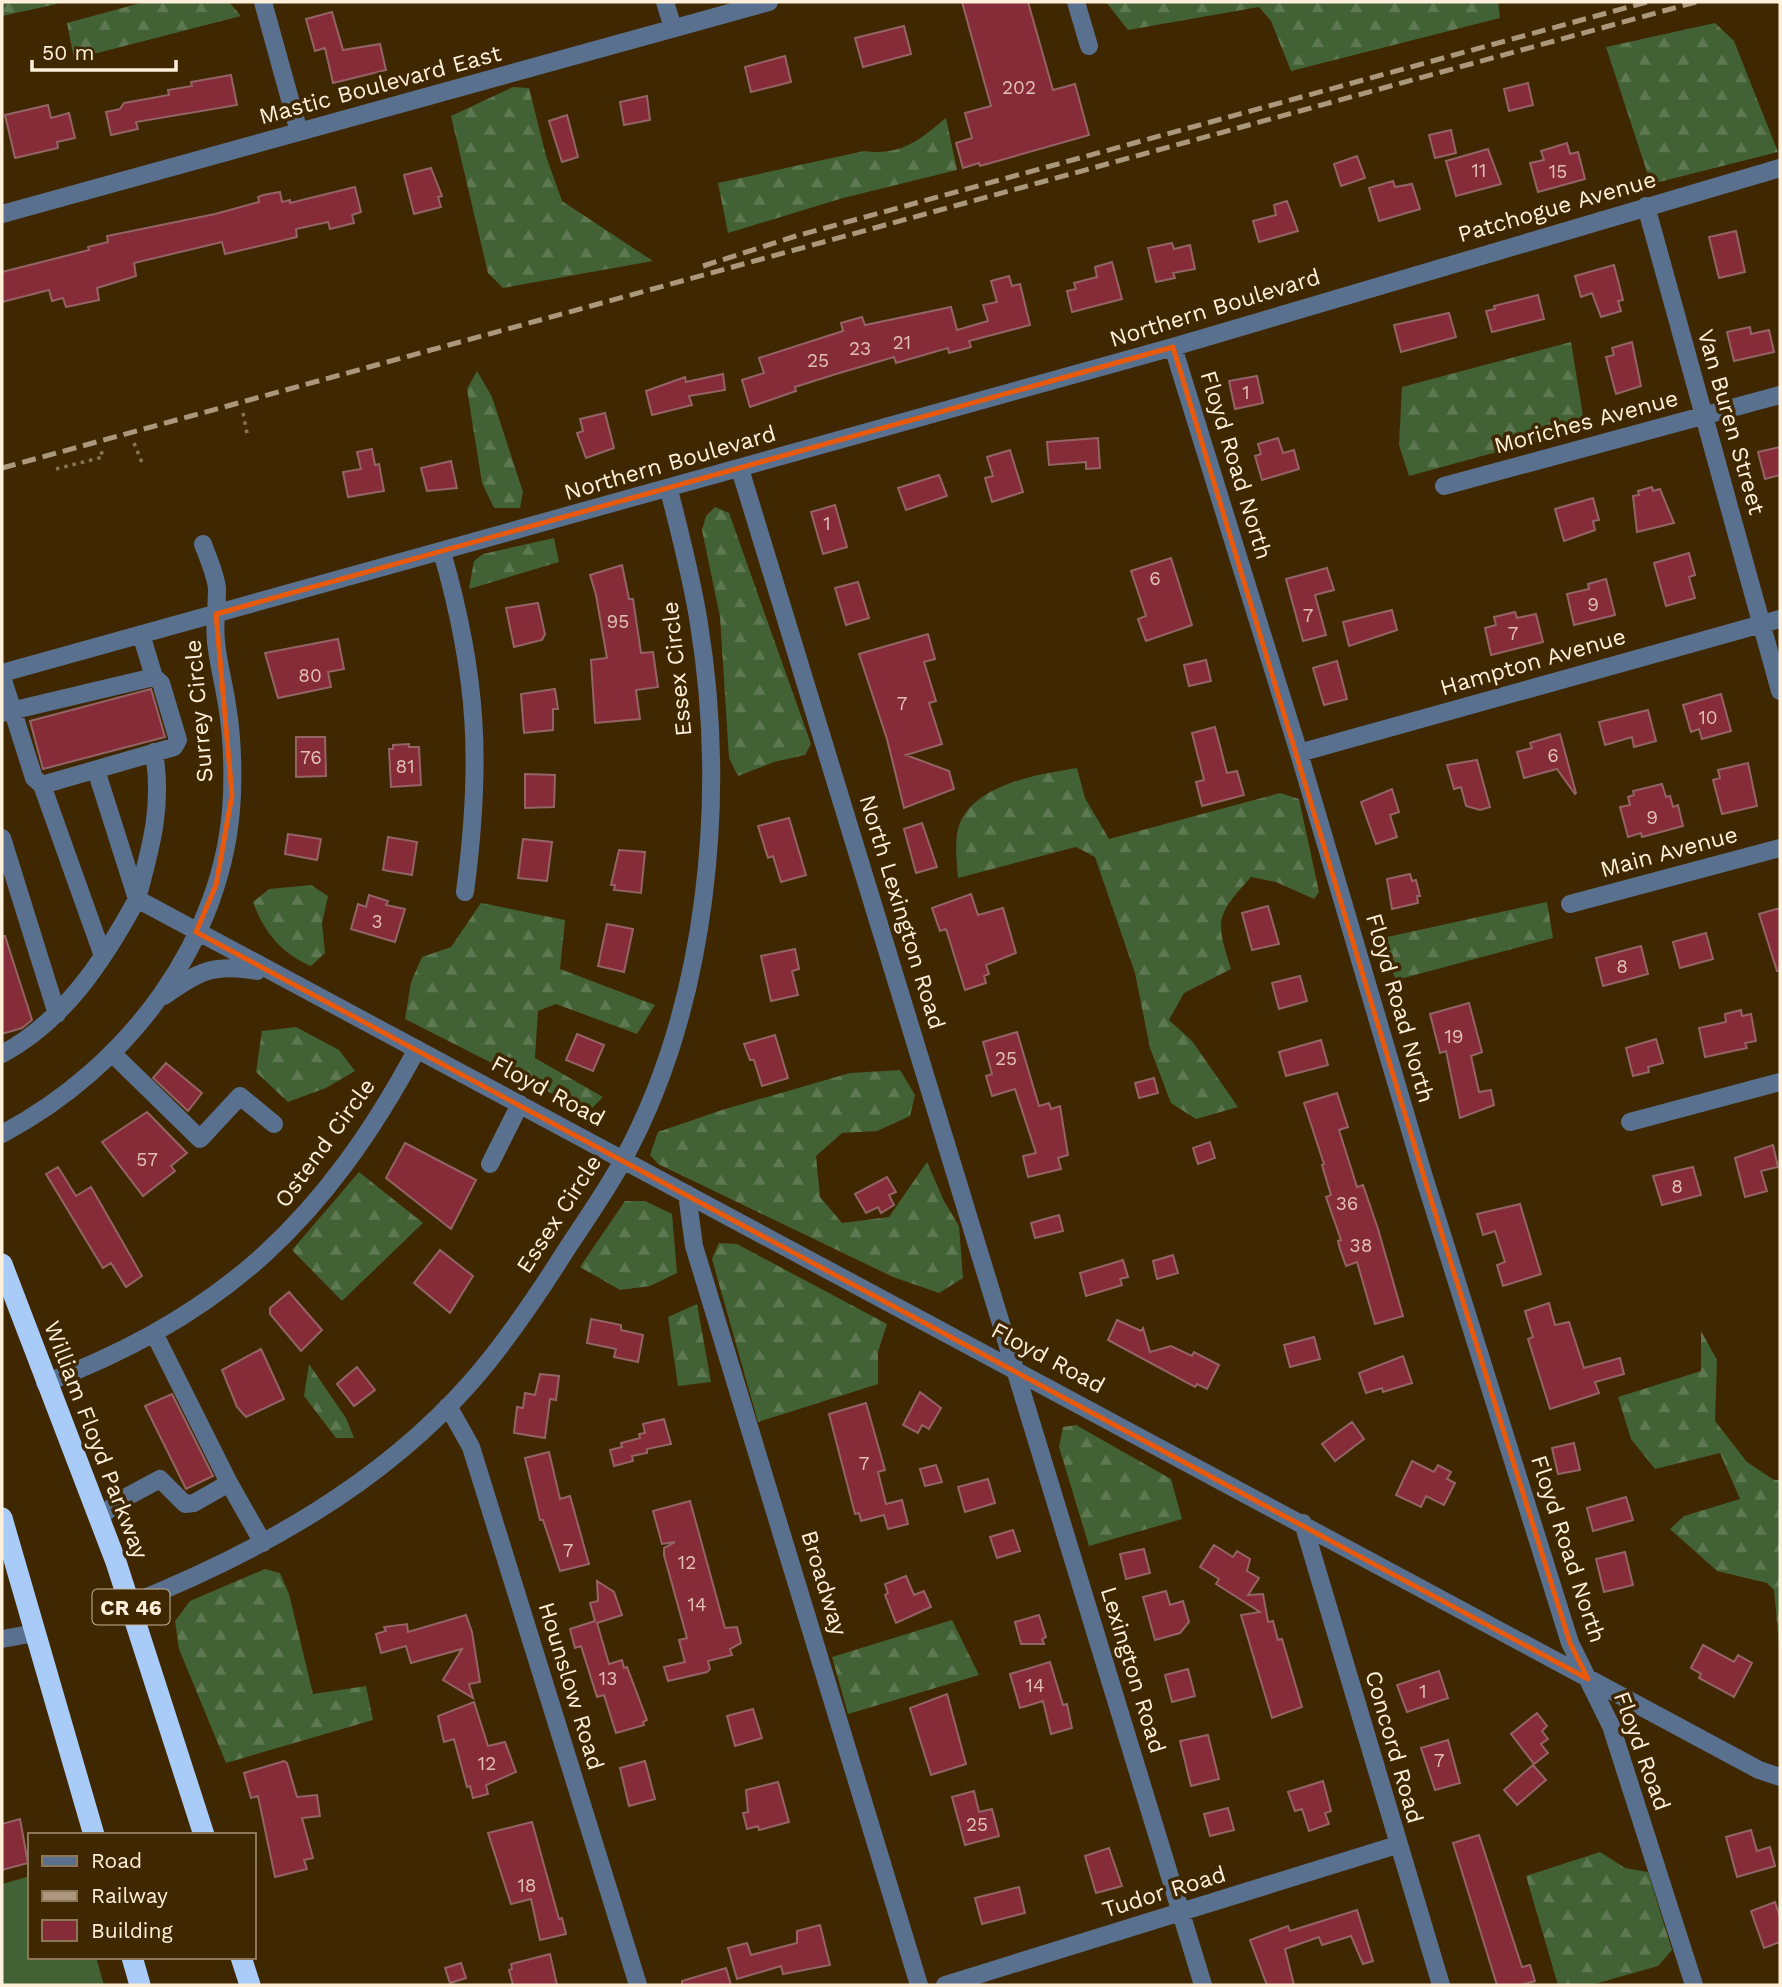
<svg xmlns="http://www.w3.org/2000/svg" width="1782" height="1987" font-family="'Work Sans',sans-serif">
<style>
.grass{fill:#426134}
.forest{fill:url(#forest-firs)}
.building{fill:#862c38;stroke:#936366;stroke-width:2}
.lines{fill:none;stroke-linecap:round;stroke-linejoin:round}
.path{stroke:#887454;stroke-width:3.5;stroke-dasharray:3.5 5;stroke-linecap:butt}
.minor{stroke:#59708f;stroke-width:18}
.highway{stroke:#a9cbf8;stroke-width:21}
.rail{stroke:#ab987c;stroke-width:5;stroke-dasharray:14 7;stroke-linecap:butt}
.marked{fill:none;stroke:#e8590c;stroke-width:5;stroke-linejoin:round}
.labels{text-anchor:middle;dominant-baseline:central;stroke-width:7;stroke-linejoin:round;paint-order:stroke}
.number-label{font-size:19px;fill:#e1bfb3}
.shield{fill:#3f2801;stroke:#c5b49a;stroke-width:2}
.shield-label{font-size:21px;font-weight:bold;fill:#fff0dc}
.street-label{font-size:23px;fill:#fff0dc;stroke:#3f2801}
</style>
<defs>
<pattern id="forest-firs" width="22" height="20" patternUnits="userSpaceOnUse" patternTransform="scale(1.75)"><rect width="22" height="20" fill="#426134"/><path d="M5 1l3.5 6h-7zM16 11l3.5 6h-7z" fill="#5e7851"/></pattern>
</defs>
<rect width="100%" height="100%" fill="#3f2801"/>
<path class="grass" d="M30,1876v81h66l8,28h-102v-101z"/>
<path class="forest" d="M2,2h55v2l-55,12z
M144,2h85l12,14 -167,43 -7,-36z
M1106,2h392l2,16 -209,53 -20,-50 -12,-14 -131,23z
M1715,23l19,18 44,111 -127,32 -45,-137z
M513,87l16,1 17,68 16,45 91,60 -150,27 -15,-15 -37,-157z
M946,118l11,52 -114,28 -115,35 -10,-50 146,-32c38,5 55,-11 82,-33z
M1571,342l14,86 -176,48 -10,-31 3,-58z
M477,371l15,26 31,95 -3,16h-26l-12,-25 -15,-94z
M715,507l14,6 82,231 -6,11 -31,7 -36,14 -9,-18 -9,-141 -18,-87 4,-14z
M554,538l5,24 -90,27 5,-28 9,-7z
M1077,768l8,30 24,41 171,-46 19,6 20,93 -5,7 -38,-17 -25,-5c-35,39 -36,42 -20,92l-47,24 -15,27 23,21 46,66 -42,12 -25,-16 -21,-55 -15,-75 -40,-116 -19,-10 -118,31c-1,-14 -3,-29 -1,-43 6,-49 81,-61 120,-67z
M311,885l17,11 -6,27 3,30 -14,13c-30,-13 -47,-34 -58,-64l16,-13z
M1547,902l6,36 -157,42 -18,-41z
M481,903l84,17 -5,49 95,36 -18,29 -81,-30 -18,7 -3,47 68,39 -15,15 -183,-93 6,-37 11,-25 29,-10z
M296,1027l43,23 16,21 -29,17 -38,14 -32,-30 6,-41z
M900,1070l15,25 -5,21 -33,15 -35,2 -26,23 4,41 22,26 47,-6 38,-55 17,39 15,25 4,52 -24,15 -46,-16 -235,-113 -8,-9 8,-23 64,-22 128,-37z
M359,1172l64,51 -81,78 -50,-51z
M625,1201h20l27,13 5,59 -27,13 -30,4 -40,-23z
M719,1243l18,1 150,80 -9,28v32l-120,38 -46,-163z
M697,1304l14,78 -33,4 -10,-69z
M1701,1331l16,29 -2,61 32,41 27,18h6v175l-6,-65 -7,-7 -50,-12 -47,-42 14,-13 56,-17 -20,-46 -65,16 -24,-30 -13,-42 83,-26z
M309,1364l37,54 8,20h-18l-32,-42z
M1076,1425l95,54 11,40 -93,27 -30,-99 4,-20z
M265,1569l15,4 9,21 24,100 53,-8 7,34 -147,43 -47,-114 -4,-28 15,-20z
M952,1620l27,55 -131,39 -16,-57z
M1600,1852l25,16 23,4 24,78 -14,16 -67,19h-33l-32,-109z"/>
<path class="building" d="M962,2h66l25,88 22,-6 14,51 -109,31 -1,-3 -16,5 -7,-25 16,-5 -7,-25 26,-7z
M332,12l11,38 37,-6 6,26 -53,13 -8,-35 -10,3 -9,-32z
M904,26l7,28 -48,13 -8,-29z
M785,56l6,26 -40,10 -6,-25z
M231,75l6,30 -101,17 2,7 -27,6 -5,-23 14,-3 4,-6 45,-8 -1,-5 24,-4 -1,-4z
M1528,83l5,22 -24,6 -5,-22z
M647,96l3,24 -26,5 -4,-23z
M48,105l3,13 18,-5 6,25 -18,4 1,6 -43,10 -10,-43z
M567,115l11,42 -16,5 -13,-41z
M1451,130l5,23 -21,5 -6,-23z
M1567,143l3,11 8,-2 7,27 -47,13 -8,-29 14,-3 -3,-9z
M1488,149l13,35 -45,12 -10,-35z
M1357,156l8,22 -24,8 -7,-22z
M431,168l11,28 -4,1 3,10 -27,7 -10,-39z
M1393,181l2,6 17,-3 8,25 -41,12 -10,-33z
M355,187l6,25 -9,3 2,8 -24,6 -2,-7 -32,7 1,8 -72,17 -3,-12 -88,21 2,13 -39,12 2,12 -33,7 -3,-9 -11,3 -3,-11 -47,12v-30l87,-22 -1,-3 20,-5 -1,-6 108,-22 44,-12 -1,-5 5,-2 17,-3 2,10 8,-2v3z
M1287,201l11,30 -39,11 -6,-21 23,-6 -2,-10z
M1736,231l9,41 -26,6 -10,-41z
M1172,243l2,6 16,-4 5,24 -22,4 2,5 -19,4 -8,-34z
M1112,262l10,37 -50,13 -5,-21 9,-2 -2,-6 23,-6 -2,-10z
M1614,265l9,35 -5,1 3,10 -20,6 -9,-24 -11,4 -6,-21z
M1009,276l3,10 8,-2 10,41 -61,16 2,6 -22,6 -1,-5 -52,15 -2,-6 -58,17 -41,13 1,4 -46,16 -8,-27 22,-7 -5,-15 84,-27 -2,-8 21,-6 3,8 86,-18 6,23 31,-9 -5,-16 14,-3 -6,-21z
M1538,295l6,24 -52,13 -6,-21 9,-2 -1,-3z
M1449,313l7,24 -55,15 -7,-27z
M1750,327l1,7 18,-4 5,22 -40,9 -7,-29z
M1632,342l9,44 -25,8 -10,-37 8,-2 -2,-7z
M723,374l2,16 -36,6 3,9 -40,10 -6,-24 39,-14 1,5z
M1257,376l6,27 -28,6 -6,-28z
M605,413l9,35 -28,10 -9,-25 6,-2 -3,-12z
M1098,438l2,30 -14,1v-7l-37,3 -2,-23z
M1278,438l5,15 11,-3 5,19 -37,11 -7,-24 6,-2 -3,-10z
M1780,447v28l-15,4 -7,-27z
M372,449l3,16 4,-1 5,27 -36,6 -5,-25 18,-3 -4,-17z
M1010,450l13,42 -31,10 -7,-24 8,-2 -6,-19z
M451,461l6,27 -30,3 -6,-23z
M939,475l8,21 -41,14 -8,-22z
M1652,487l1,4 7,-2 14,34 -37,9 -4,-36 6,-1 -1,-4z
M1593,498l6,22 -6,1 2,9 -31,11 -9,-32z
M835,505l12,42 -24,7 -12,-42z
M1689,553l6,22 -6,2 6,21 -29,8 -12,-43z
M1171,558l21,67 -46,16 -8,-22 8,-3 -15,-45z
M622,565l7,34h4l8,54 12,-1 5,35 -22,3 4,29 -45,4 -4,-63 16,-2 -11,-63 -6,-20z
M1327,568l7,22 -19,5 11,40 -23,6 -17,-62z
M1606,579l9,36 -41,10 -7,-31 22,-5 -1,-5z
M858,582l11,36 -23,7 -11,-37z
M538,603l7,31 -3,6 -28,7 -8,-39z
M1392,610l5,20 -48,16 -6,-24z
M1515,612l2,6 19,-4 7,28 -52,13 -6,-27 11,-3 -2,-8z
M928,634l7,25 -11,3 12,39 -7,2 13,41 -36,11 43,16 5,18 -50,19 -17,-69 -28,-85z
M338,639l6,30 -16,3 3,15 -53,11 -13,-45z
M1206,660l5,21 -22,5 -5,-21z
M1337,661l10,38 -23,6 -11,-37z
M151,689l14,48 -122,32 -13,-48z
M555,689l3,20h-5v21l-29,3 -3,-39z
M1721,694l10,37 -29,8 -3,-10 -8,3 -8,-27z
M1648,710l8,31 -22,6 -2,-10 -27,8 -6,-23z
M1215,727l12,46 10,-2 7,24 -42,11 -6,-24 8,-2 -12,-47z
M1560,734l16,59 -1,1 -18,-25 -33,9 -7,-26 15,-4 -2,-5z
M296,737h29l1,39 -30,1z
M409,744v3h10l2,38 -30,2 -2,-38h4v-4z
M1477,760l13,47 -10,3 -14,-4 -5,-19 -7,2 -7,-24z
M1748,763l9,43 -35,8 -9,-34 7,-2 -2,-8z
M525,774l30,1 -1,32 -29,1z
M1662,784l4,13 4,-1 3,11 5,-2 5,21 -41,11 -1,-4 -13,4 -8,-30 10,-2 -2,-8 6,-2 -1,-4z
M1392,789l7,23 -9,3 7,22 -21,7 -15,-42z
M789,818l17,57 -25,7 -8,-26 -5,2 -10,-32z
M922,823l15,44 -21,6 -12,-44z
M288,834l33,5 -4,21 -32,-6z
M388,837l29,5 -5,33 -29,-5z
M523,839l29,3 -5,39 -29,-3z
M619,850l26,2 -4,41 -27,-3 1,-5h-4z
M1410,874l2,7 4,-1 4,16h-3l1,7 -26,6 -5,-30z
M971,894l7,21 25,-7 13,45 -30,12 3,9 -5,2 2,7 -21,7 -19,-61 -6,2 -8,-23z
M369,895l19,6 -2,4 19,4 -10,33 -44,-13 7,-25 8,3z
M1268,906l11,38 -27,6 -10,-37z
M1780,908v63h-3l-18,-57z
M607,924l26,5 -9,43 -26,-6z
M1706,933l7,26 -33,9 -7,-26z
M2,936h3l27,84 -10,8 -20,6z
M1641,946l7,28 -45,12 -7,-28z
M795,949l4,20 -7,2 6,24 -27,6 -10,-45z
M1300,976l7,25 -28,8 -7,-26z
M1469,1003l13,49 -11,4 8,36 12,-2 3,15 -34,13 -14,-67 -6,2 -10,-39z
M1741,1010l1,6 9,-2 5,27 -11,2 2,5 -42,9 -6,-29 27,-6 -1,-8z
M1017,1032l22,74 10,-3 2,6 9,-3 8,49 -10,3 3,11 -33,8 -5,-21 13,-3 -21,-64 -23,7 -6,-20 6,-2 -9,-32z
M577,1034l27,11 -11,26 -27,-11z
M775,1035l13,43 -26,8 -8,-26h-4l-6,-16z
M1656,1039l7,24 -15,4 1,5 -16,4 -7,-28z
M1321,1040l7,25 -42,11 -7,-24z
M166,1063l36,30 -14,18 -35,-33z
M1154,1078l4,15 -19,5 -4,-15z
M1337,1093l11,34 -9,3 18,57 6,-2 15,44 25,87 -28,8 -18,-62 -11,4 -6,-17 -2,-8 3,-1 -15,-43 5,-2 -9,-30 2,-1 -20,-61z
M147,1112l40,41 -16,13 4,5 -32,25 -41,-54z
M1210,1142l5,16 -17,6 -5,-16z
M405,1143l71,37 -25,49 -65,-51z
M1773,1145l5,22 -17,4 6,20 -22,6 -10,-39z
M58,1167l18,29 15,-9 51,89 -16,11 -15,-24 -8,5 -57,-94z
M1693,1167l8,28 -39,10 -9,-29z
M887,1177l9,15 -7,3 5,10 -13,8 -3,-6 -12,6 -11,-19z
M1520,1204l21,70 -38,12 -6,-21 8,-3 -10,-31 -12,4 -6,-21z
M1059,1215l4,16 -28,7 -4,-15z
M440,1250l33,26 -23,37 -36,-30z
M1173,1255l5,18 -21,6 -4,-18z
M1123,1260l5,17 -8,2 2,6 -36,11 -6,-23z
M289,1292l33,38 -21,21 -31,-37v-6z
M1549,1303l6,22 14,-3 15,46 36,-10 4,16 -29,8 4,11 -49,16 -22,-70 5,-2 -8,-26z
M591,1319l30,6v5l22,5 -5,27 -24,-5 2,-8 -29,-6z
M1117,1320l24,11 2,-3 7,24 21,-6 21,10 2,-4 25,13 -12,24 -10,-5 -2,3 -87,-47z
M1314,1337l6,22 -30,8 -6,-22z
M261,1349l23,50 -38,18 -9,-10 -15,-37z
M1403,1356l9,27 -29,9 -1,-4 -16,5 -7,-20z
M357,1367l18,23 -21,16 -17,-22z
M540,1374l19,2 -3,24 -6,-1 -5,39 -31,-5 3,-26 6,1 2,-15 10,2z
M920,1392l21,16 -12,21 -7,-4 -4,8 -15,-8z
M172,1394l41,82 -27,13 -41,-83z
M866,1403l19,67 -7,2 8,32 16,-4 6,24 -20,5 -4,-14 -23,6 -2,-8 -4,1 -26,-100z
M664,1419l7,25 -24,5v4l-15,3 1,5 -19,5 -4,-16 12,-3 -1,-4 19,-5 -1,-4 6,-1 -2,-9z
M1352,1422l12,17 -29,22 -13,-17z
M1574,1443l6,27 -22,4 -6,-26z
M549,1452l11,47 10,-3 19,68 -29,7 -17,-51h-3l-15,-62z
M1412,1461l22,11 4,-7 13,7 -4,7 8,4 -11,22 -18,-9 -5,11 -25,-12z
M936,1465l6,17 -17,4 -5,-17z
M988,1479l7,24 -30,9 -7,-25z
M1626,1497l7,23 -40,11 -6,-23z
M690,1501l35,127 12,-1 4,16 -11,6 2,6 -24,6 2,8 -3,3 -39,9 -4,-14 21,-5 -6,-22 8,-2 -23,-83v-7l11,-6 -13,2 -9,-33z
M1013,1530l7,21 -23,7 -7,-21z
M1214,1545l19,12 4,-6 13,8 -3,12 12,7 -11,17 15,-1 5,28 5,-1 5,19 4,-1 20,68 -30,11 -31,-103 19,-3 -44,-28 3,-5 -19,-12z
M1144,1549l6,24 -24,6 -6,-25z
M1625,1552l8,33 -29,7 -8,-33z
M906,1576l8,19 10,-4 7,16 -35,16 -11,-28 3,-2 -3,-9z
M597,1581l17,11 8,23 -25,8 12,41 13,-4 2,8 3,-1 20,53 -4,2 1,3 -28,8 -12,-38 -7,2 -16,-51 -6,2 -5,-19 25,-8 -5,-18 8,-2z
M1166,1591l4,14 13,-4 6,21 -9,11 -25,7 -12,-43z
M466,1615l6,17 8,50 -11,2 4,14 -30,-18 19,-31 -51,14 -5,-17 -25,7 -5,-19 10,-3 -2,-4 23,-3 1,8z
M1039,1615l7,22 -4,2 2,5h-23l-6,-22z
M1703,1645l31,17 4,-7 14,8 -18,34 -35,-19 2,-4 -10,-6z
M1050,1662l13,43 4,-1 5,24 -21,6 -8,-33 -23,7 -10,-34z
M1188,1669l7,27 -23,6 -7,-27z
M1439,1671l9,27 -41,14 -10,-27z
M947,1694l19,70 -35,11 -21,-67z
M474,1702l14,44 17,-4 11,30 -30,13 2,9 -15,4 -3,-12 -3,1 -13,-48 -10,3 -6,-26z
M753,1709l9,29 -27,8 -8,-30z
M1537,1713l10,13 -5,5 6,8 -7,5 7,9 -14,11 -23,-30z
M1208,1735l11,44 -28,7 -11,-45z
M1448,1740l12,43 -25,7 -14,-42z
M284,1761l3,2 10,34 20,-2 3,21 -18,2 11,40 -9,2 3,9 -32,8 -17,-81 -7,2 -7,-25z
M645,1761l10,38 -26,7 -9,-38z
M1533,1765l13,15 -29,25 -13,-15z
M1323,1781l8,30 -6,2 4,11 -20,7 -7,-22 -7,2 -7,-19z
M778,1782l11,40 -30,8 -1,-4 -11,3 -4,-16 5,-1 -2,-22z
M974,1791l5,21 13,-3 7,27 -34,9 -13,-48z
M1228,1808l6,22 -24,6 -6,-22z
M20,1819l8,44 -26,7v-46z
M532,1822l27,97 3,-1 4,16 -26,6 -9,-41 -20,5 -23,-71z
M1751,1830l6,21 13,-4 5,19 -38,11 -11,-40z
M1479,1835l43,132 8,-2 5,16 -14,4h-24l-44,-142z
M1109,1848l13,38 -26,7 -11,-37z
M1019,1887l6,26 -43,11 -7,-26z
M1775,1902l5,15v25l-16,6 -13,-37z
M1357,1910l16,51 -10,3 -12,-28 -29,9 -3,-8 -34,12 9,36h-27l-17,-45 38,-14 2,5z
M820,1925l10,40 -47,9 -2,-8 -44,13 -9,-31 19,-5 4,12 46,-12v-12z
M550,1954l7,31h-44l-4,-15 3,-1 -1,-5z
M461,1963l5,15 -16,5 -5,-15z
M726,1968l5,17h-49v-4z"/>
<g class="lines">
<path class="path" d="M243,413l5,25
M134,443l9,22
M56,469l47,-12 -2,-6"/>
<path class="minor" d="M263,2l36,130
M665,2l8,26
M1076,2l13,44
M1646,206l134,485
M2,214l767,-212
M1173,347l126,406 125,424 146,466 41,83 83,259
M740,469l463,1516
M1444,486l336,-91
M442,552c36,125 40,212 23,340
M141,634l13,43
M2,673l1171,-326 607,-179
M2,677l32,101 8,7
M2,713l152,-36 7,6 17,57 -4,7 -132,38 61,171
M1299,753l481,-134
M96,770l41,129c14,-52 26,-92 17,-147
M2,838l55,176
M1570,904l210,-56
M164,996c35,-25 50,-33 93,-25
M2,1054c62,-33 102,-94 135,-155l1622,871 21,7
M113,1054l87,85 40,-43 34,28
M1630,1122l150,-40
M2,1134c125,-66 224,-194 230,-339 1,-30 0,-61 -5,-90 -3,-21 -9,-42 -11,-63 -2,-17 1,-35 1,-53 -1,-14 -9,-31 -14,-45
M490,1164l30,-60
M687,1194l7,52 225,739
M154,1333l75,150 34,60
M45,1383c180,-67 282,-166 372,-334
M448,1406l23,41 167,538
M99,1518l20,-17 41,-22 25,25 9,-1 35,-20
M1303,1523l138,462
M130,1604c127,-51 251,-119 342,-223 36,-41 67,-88 96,-134 19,-29 39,-57 55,-87 85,-156 104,-363 76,-536 -7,-46 -19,-90 -30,-134
M2,1639l33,-6
M945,1985l452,-140"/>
<path class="highway" d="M2,1264l114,298 88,273
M2,1518l92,317
M132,1957l8,28
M241,1957l9,28"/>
<path class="rail" d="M703,266l93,-30 851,-234
M2,468l1694,-466"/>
</g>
<path class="marked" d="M1173,347l251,830 146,466 18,36 -1392,-747 20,-47 16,-90 -16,-181z"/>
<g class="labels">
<g class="number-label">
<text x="1019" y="87">202</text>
<text x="1479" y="170">11</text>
<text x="1558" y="171">15</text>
<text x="902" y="342">21</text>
<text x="860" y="348">23</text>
<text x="818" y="360">25</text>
<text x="1246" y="392">1</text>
<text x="827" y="523">1</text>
<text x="1155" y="578">6</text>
<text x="1593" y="604">9</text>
<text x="1308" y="615">7</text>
<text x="618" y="621">95</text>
<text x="1513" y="633">7</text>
<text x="310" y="675">80</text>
<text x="902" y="703">7</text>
<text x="1708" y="717">10</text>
<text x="1553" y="755">6</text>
<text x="311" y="757">76</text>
<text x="405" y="766">81</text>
<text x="1652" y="817">9</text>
<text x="377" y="921">3</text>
<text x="1622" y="966">8</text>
<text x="1454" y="1036">19</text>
<text x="1006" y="1058">25</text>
<text x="147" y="1159">57</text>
<text x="1677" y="1186">8</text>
<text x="1347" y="1203">36</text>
<text x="1361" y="1245">38</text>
<text x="864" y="1463">7</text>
<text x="568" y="1550">7</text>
<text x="687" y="1562">12</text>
<text x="697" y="1604">14</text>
<text x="608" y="1678">13</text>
<text x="1035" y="1685">14</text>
<text x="1423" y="1691">1</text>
<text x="1439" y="1760">7</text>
<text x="487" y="1763">12</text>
<text x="977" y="1824">25</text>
<text x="527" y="1885">18</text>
</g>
<rect class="shield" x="92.5" y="1589.5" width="77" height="35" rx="5"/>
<g class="shield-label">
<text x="131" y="1607">CR 46</text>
</g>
<g class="street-label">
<text transform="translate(380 85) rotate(-15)">Mastic Boulevard East</text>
<text transform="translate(1557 207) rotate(-16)">Patchogue Avenue</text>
<text transform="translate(1215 308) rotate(-17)">Northern Boulevard</text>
<text transform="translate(1586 422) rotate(-15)">Moriches Avenue</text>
<text transform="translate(1731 422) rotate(74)">Van Buren Street</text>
<text transform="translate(670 463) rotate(-16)">Northern Boulevard</text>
<text transform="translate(1236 465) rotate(73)">Floyd Road North</text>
<text transform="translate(1533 662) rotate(-16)">Hampton Avenue</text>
<text transform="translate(677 669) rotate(-96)">Essex Circle</text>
<text transform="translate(199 711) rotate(-95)">Surrey Circle</text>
<text transform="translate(1669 852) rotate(-15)">Main Avenue</text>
<text transform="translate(902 912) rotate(73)">North Lexington Road</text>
<text transform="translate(1400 1008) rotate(74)">Floyd Road North</text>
<text transform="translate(548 1091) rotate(28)">Floyd Road</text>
<text transform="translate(325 1143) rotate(-54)">Ostend Circle</text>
<text transform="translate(559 1214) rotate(-57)">Essex Circle</text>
<text transform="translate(1048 1358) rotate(28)">Floyd Road</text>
<text transform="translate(96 1440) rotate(69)">William Floyd Parkway</text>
<text transform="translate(1568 1549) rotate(72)">Floyd Road North</text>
<text transform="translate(824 1583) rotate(73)">Broadway</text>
<text transform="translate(1133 1670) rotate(73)">Lexington Road</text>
<text transform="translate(571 1686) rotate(73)">Hounslow Road</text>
<text transform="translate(1394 1747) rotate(74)">Concord Road</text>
<text transform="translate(1642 1751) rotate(70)">Floyd Road</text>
<text transform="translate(1164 1892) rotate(-17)">Tudor Road</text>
</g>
</g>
<rect width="1782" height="1987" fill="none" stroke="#fff0dc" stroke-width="7"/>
<rect x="28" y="1833" width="228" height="126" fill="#3f2801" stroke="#8c7859" stroke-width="2"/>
<rect x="42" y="1856" width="35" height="10" fill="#59708f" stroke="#8c7859" stroke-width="2"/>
<text x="91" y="1868" font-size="21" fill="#fff0dc">Road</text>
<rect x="42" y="1891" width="35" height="10" fill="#ab987c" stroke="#8c7859" stroke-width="2"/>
<text x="91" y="1903" font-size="21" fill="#fff0dc">Railway</text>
<rect x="42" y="1920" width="35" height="21" fill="#862c38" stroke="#8c7859" stroke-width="2"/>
<text x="91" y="1938" font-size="21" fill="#fff0dc">Building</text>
<path d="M32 60v10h144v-10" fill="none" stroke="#fff0dc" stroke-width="3.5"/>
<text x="42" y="60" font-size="21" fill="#fff0dc" stroke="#3f2801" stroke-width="5" paint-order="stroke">50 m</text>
</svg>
